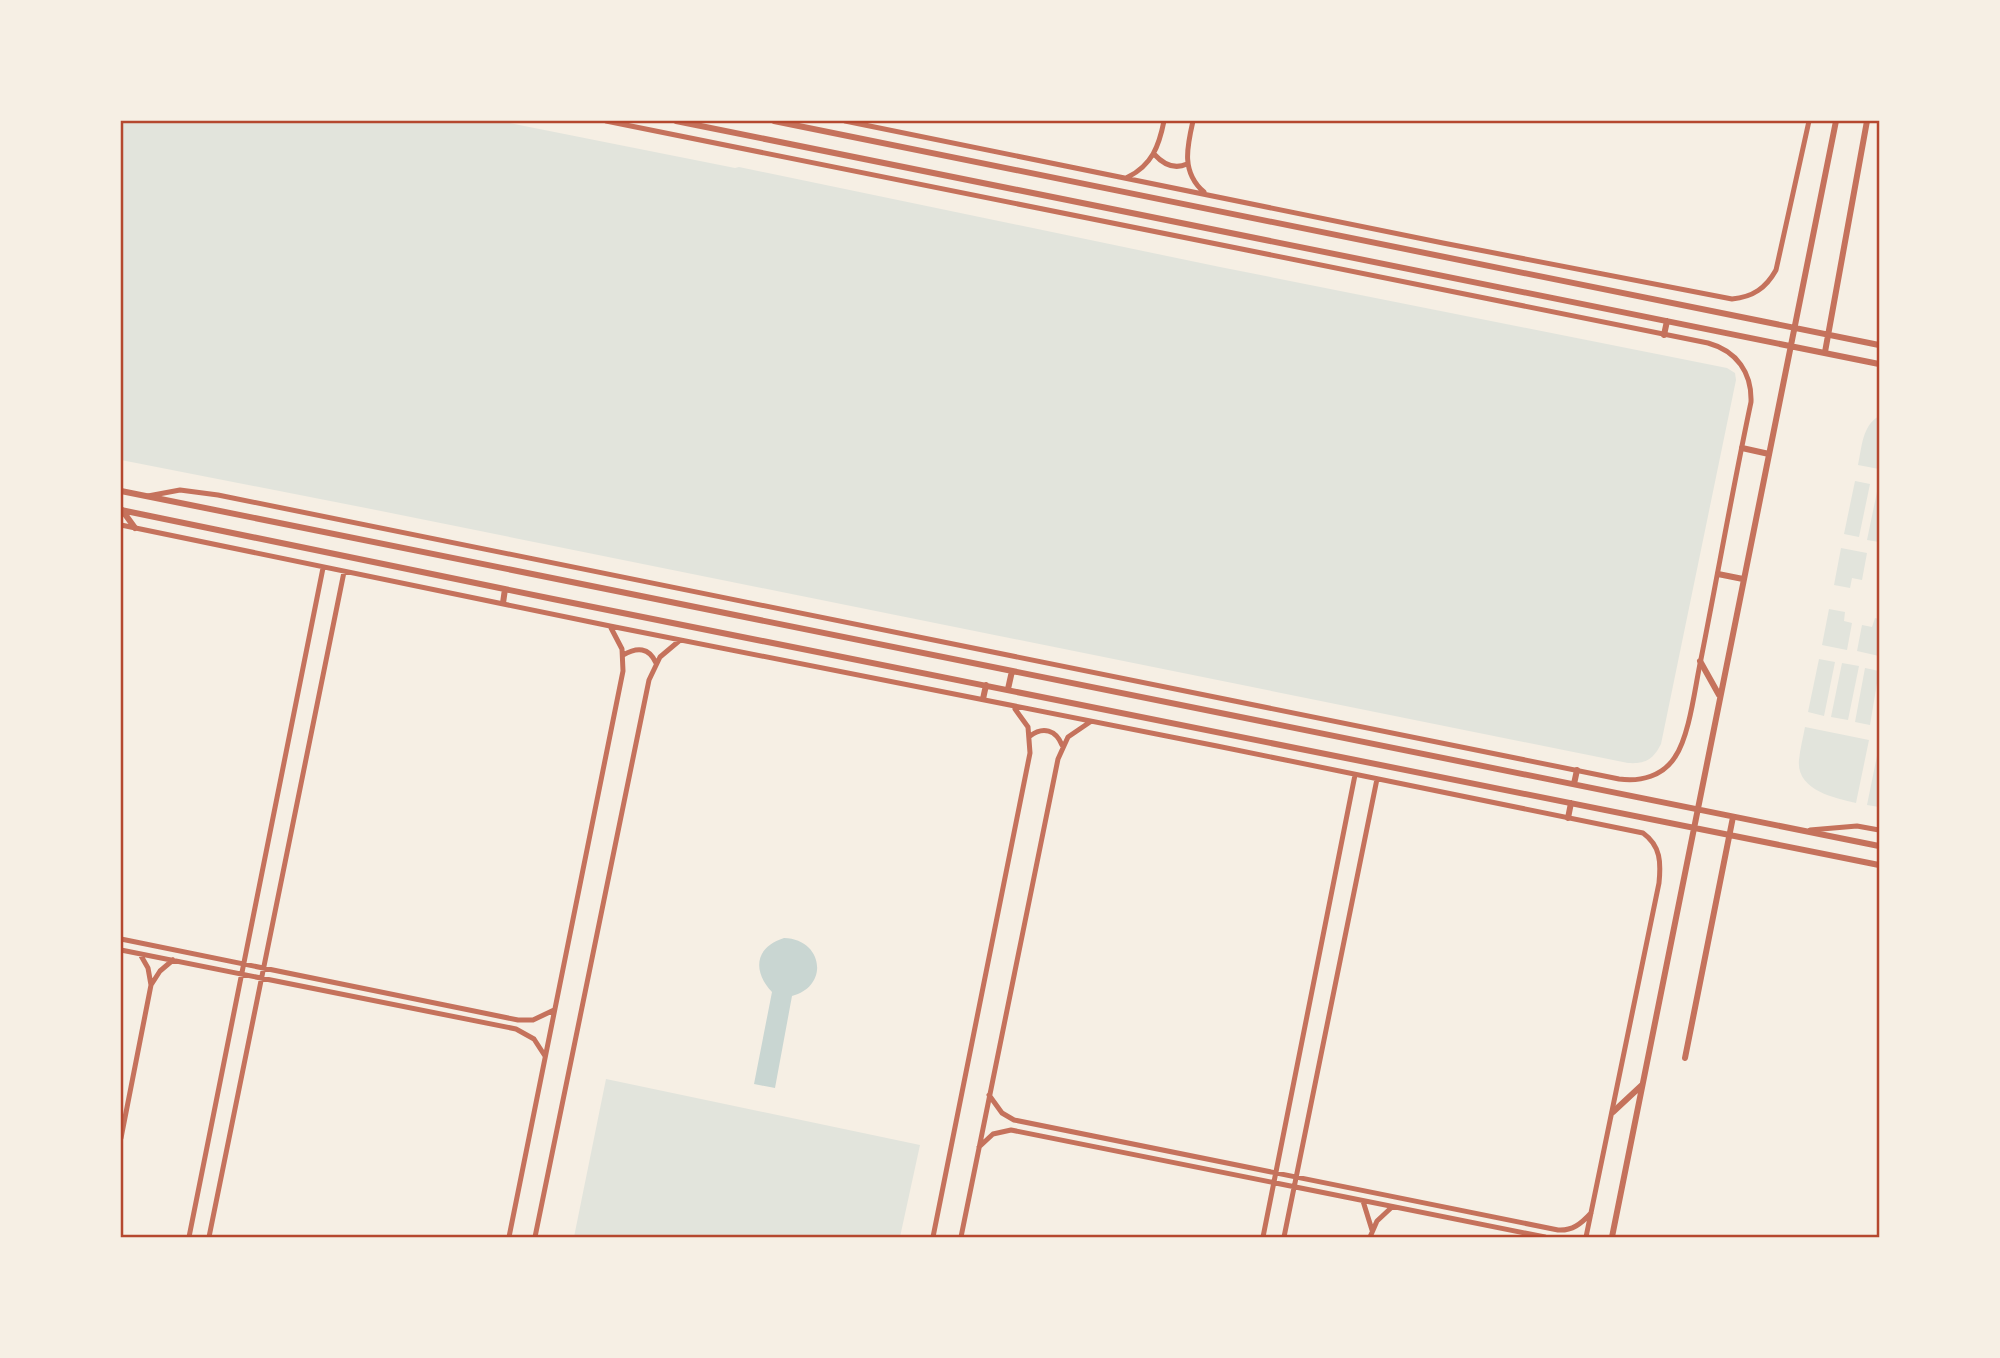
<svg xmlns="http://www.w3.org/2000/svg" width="2000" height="1358" font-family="'Titillium Web',sans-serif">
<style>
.green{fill:#e2e4dc}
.water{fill:#c9d6d2}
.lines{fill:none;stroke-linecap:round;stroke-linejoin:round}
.minor{stroke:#c5725c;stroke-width:5}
.tertiary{stroke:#c5725c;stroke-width:6}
.neatline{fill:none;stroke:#b5482f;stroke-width:2.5}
</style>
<rect width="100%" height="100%" fill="#f6efe4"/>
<path class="green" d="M121,121h378l236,47 4,-1 481,100 507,101 8,5 1,7 -75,364c-8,16 -16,20 -33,19l-1257,-254 -250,-49z
M1879,416v53l-21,-4c4,-18 4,-39 21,-49z
M1855,481l15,3 -11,53 -15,-3z
M1878,487h1v55l-12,-2z
M1841,548l26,5 -5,27 -10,-2 -2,10 -16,-3z
M1829,609l16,3 -1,9 8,2 -5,27 -25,-5z
M1875,618l4,1v37l-22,-5 5,-26 10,2z
M1819,659l16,3 -11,54 -16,-4z
M1842,663l17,3 -11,54 -17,-3z
M1865,668l14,3 -9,54 -15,-3z
M1805,727l64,13 -13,63c-22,-5 -60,-13 -57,-43 1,-11 4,-22 6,-33z
M1879,746v61l-12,-2z
M606,1079l314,66 -20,92h-326z"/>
<path class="water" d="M784,938c39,1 46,48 8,58l-17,92 -21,-4 18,-92c-20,-21 -17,-45 12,-54z"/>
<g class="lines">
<path class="minor" d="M845,121l598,122 289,56c21,-2 34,-11 44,-29l33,-149
M1193,121c-6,26 -12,51 11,71
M1154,154c9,10 20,16 33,10
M1128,177c24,-12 31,-31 36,-56
M148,496l32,-6 38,5 1401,284c22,3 44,-3 56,-22 15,-22 20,-71 26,-98 17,-86 32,-172 50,-257 1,-29 -14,-51 -43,-59l-1102,-222
M121,525l489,101 607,120 426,87c18,13 18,30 16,50l-73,354
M623,655c14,-8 26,-8 33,8
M1030,736c13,-10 26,-6 32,9
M1810,830l47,-4 22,4
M121,939l397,81h15l21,-10
M121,950l395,79 18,10 11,17
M151,985l9,-14 13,-11
M989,1095l13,18 12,7 544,110c14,1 23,-6 33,-17
M121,1138l30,-153 -3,-17 -8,-14
M979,1147l14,-13 18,-4 534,107
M1363,1201l9,29
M189,1237l134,-669
M209,1237l135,-665
M509,1237l114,-566 -1,-22 -12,-23
M535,1237l114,-557 11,-23 19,-16
M933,1237l97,-484 -2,-26 -13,-18
M961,1237l97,-478 10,-22 22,-15
M1263,1237l92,-462
M1284,1237l93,-458
M1370,1237l7,-16 15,-14"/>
<path class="tertiary" d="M676,121l1203,243
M774,121l1105,224
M1664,335l3,-14
M1825,352l42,-231
M1742,448l27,6
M121,491l1758,355
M121,510l432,89 1326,266
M122,510l13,18
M1718,574l25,5
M503,603l2,-14
M1700,661l19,34
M1008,689l4,-18
M983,699l3,-14
M1574,784l3,-14
M1568,818l3,-15
M1685,1058l48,-241
M1613,1112l29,-27
M1612,1237l224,-1116"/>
</g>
<rect width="2000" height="1358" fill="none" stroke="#f6efe4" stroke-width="245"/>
<rect x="122" y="122" width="1756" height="1114" class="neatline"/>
</svg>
